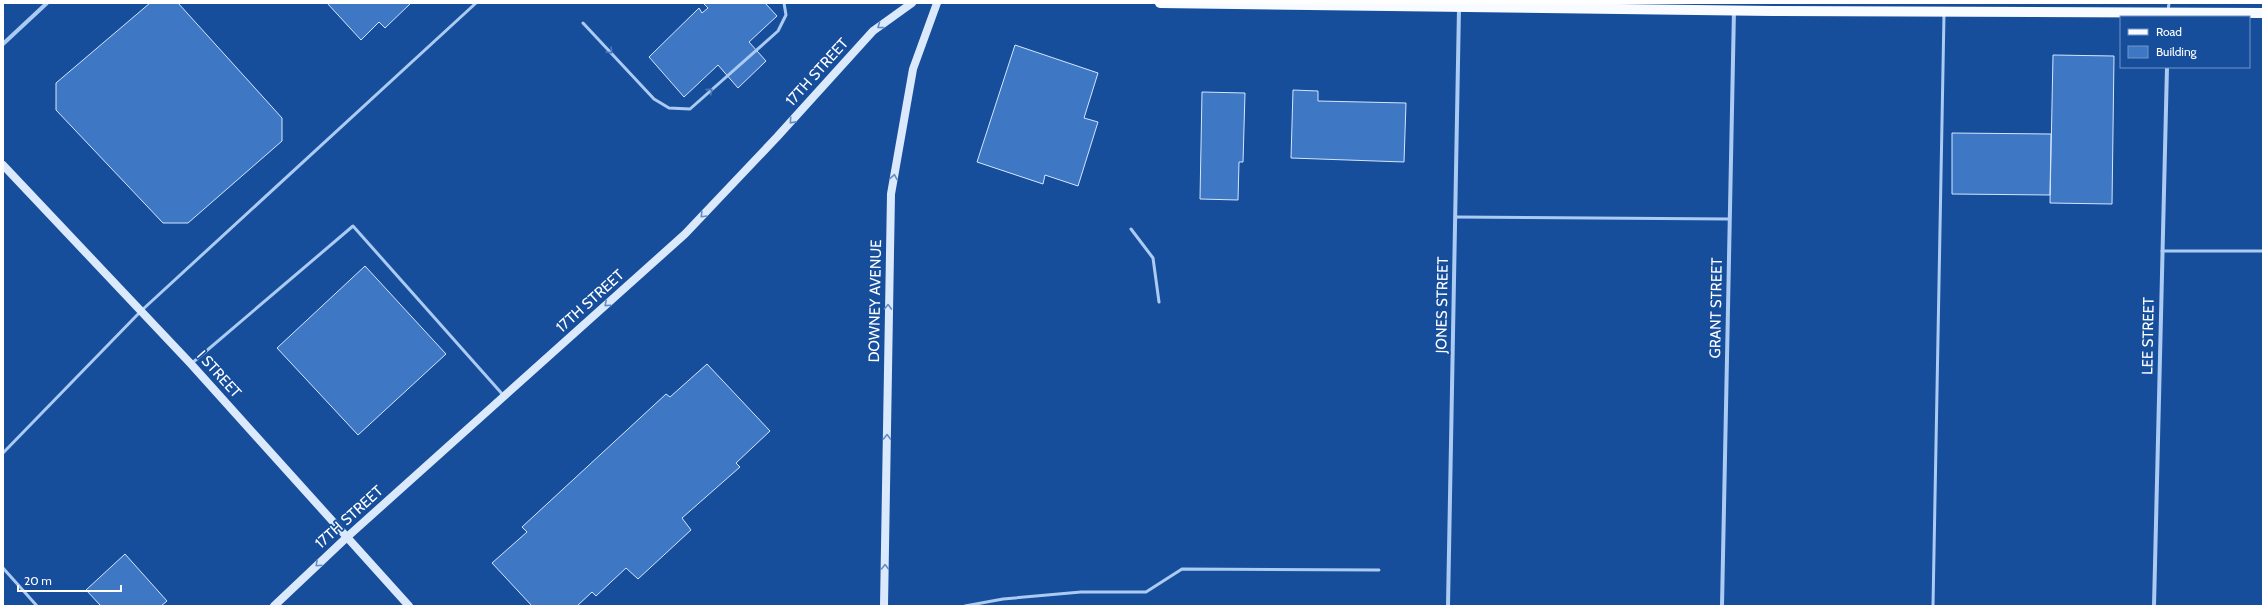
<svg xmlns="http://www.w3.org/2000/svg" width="2266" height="609" font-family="Cabin,sans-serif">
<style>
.building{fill:#3e77c3;stroke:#d4e6fd}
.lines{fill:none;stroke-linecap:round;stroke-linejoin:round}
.lane{stroke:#accbf3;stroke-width:3}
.street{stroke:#accbf3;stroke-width:4}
.secondary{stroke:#dbe9fc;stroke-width:8}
.primary{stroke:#f8fbff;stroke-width:10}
.oneway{stroke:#658cc2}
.oneway2{stroke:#4a7aba}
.labels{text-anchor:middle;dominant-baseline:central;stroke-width:3.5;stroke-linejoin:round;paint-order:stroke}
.street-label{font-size:15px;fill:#fff;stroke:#164e9c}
</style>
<rect width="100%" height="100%" fill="#164e9c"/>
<path class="building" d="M150,3h28l104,115v23l-94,82h-25l-107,-113v-27z
M327,3h84l-26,25 -6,-6 -18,18z
M703,3h62l12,13 -28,26 17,19 -28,27 -20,-23 -34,32 -35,-40 50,-49 3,5 6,-5z
M1015,45l83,28 -14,45 14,4 -20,64 -33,-11 -2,9 -66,-22z
M2053,55l61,1 -2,148 -62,-1z
M1293,90l25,1v10l88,2 -2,59 -113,-4z
M1202,92l43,1 -2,69h-4l-1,38 -38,-1z
M1952,133l99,1 -1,61 -98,-1z
M365,266l81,88 -88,81 -81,-87z
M707,364l63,67 -34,32 4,4 -58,51 9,12 -53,49 -12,-11 -30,28 -4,-4 -15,14h-45l-40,-43 35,-31 -5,-5 144,-133 4,3z
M125,554l42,47 -6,5h-60l-15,-16z"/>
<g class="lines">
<path class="lane" d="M2168,11l1,-8
M583,23l71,76 15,9 21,1 88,-78 8,-16 -2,-12
M1456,217l273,2
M1131,229l22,29 6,44
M2162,251h101
M191,364l162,-138 151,170
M3,453l138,-142 335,-308
M3,568l34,38
M965,606l38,-7 78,-7h65l36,-23 197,1
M1933,606l11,-592"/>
<path class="street" d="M3,44l44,-41
M1448,606l11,-598
M1722,606l12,-596
M2154,606l13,-539"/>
<path class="secondary" d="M3,165l188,199 218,242
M274,606l72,-68 339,-304 92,-97 96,-106 39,-28
M884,606l7,-412 22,-125 24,-66"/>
<path class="primary" d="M1160,3l612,8 491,2"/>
</g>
<defs><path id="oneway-chevron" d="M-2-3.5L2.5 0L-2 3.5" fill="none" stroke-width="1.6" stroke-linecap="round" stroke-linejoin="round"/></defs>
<g class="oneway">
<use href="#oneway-chevron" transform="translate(880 26) rotate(144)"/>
<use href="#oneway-chevron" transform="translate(792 121) rotate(132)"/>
<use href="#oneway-chevron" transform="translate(894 177) rotate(-80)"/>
<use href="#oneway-chevron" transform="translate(703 215) rotate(134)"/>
<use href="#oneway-chevron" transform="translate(607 304) rotate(138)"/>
<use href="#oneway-chevron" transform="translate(888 307) rotate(-89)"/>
<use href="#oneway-chevron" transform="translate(887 437) rotate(-89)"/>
<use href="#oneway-chevron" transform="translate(318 564) rotate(137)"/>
<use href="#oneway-chevron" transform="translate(885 567) rotate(-89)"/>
</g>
<g class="oneway2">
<use href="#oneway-chevron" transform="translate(610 51) rotate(47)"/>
<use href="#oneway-chevron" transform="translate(710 91) rotate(-41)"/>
</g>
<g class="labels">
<g class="street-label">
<text transform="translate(817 72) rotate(-48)">17TH STREET</text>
<text transform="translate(590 301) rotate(-42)">17TH STREET</text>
<text transform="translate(875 301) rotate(-89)">DOWNEY AVENUE</text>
<text transform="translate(1442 305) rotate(-89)">JONES STREET</text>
<text transform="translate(1716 308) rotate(-89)">GRANT STREET</text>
<text transform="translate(2148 336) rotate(-89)">LEE STREET</text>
<text transform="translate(219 374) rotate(48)">I STREET</text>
<text transform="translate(349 517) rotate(-42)">17TH STREET</text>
</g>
</g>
<rect width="2266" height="609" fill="none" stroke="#ffffff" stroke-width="8"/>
<rect x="2120" y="16" width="130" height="52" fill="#164e9c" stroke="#7395c4"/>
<rect x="2128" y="29" width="20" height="6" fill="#f8fbff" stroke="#7395c4"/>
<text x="2156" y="36" font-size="12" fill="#ffffff">Road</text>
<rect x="2128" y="46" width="20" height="12" fill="#3e77c3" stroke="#7395c4"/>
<text x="2156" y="56" font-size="12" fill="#ffffff">Building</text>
<path d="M18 585v6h103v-6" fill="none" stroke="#ffffff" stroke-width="2"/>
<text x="24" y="585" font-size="12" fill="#ffffff" stroke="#164e9c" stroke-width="3" paint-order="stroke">20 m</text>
</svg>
